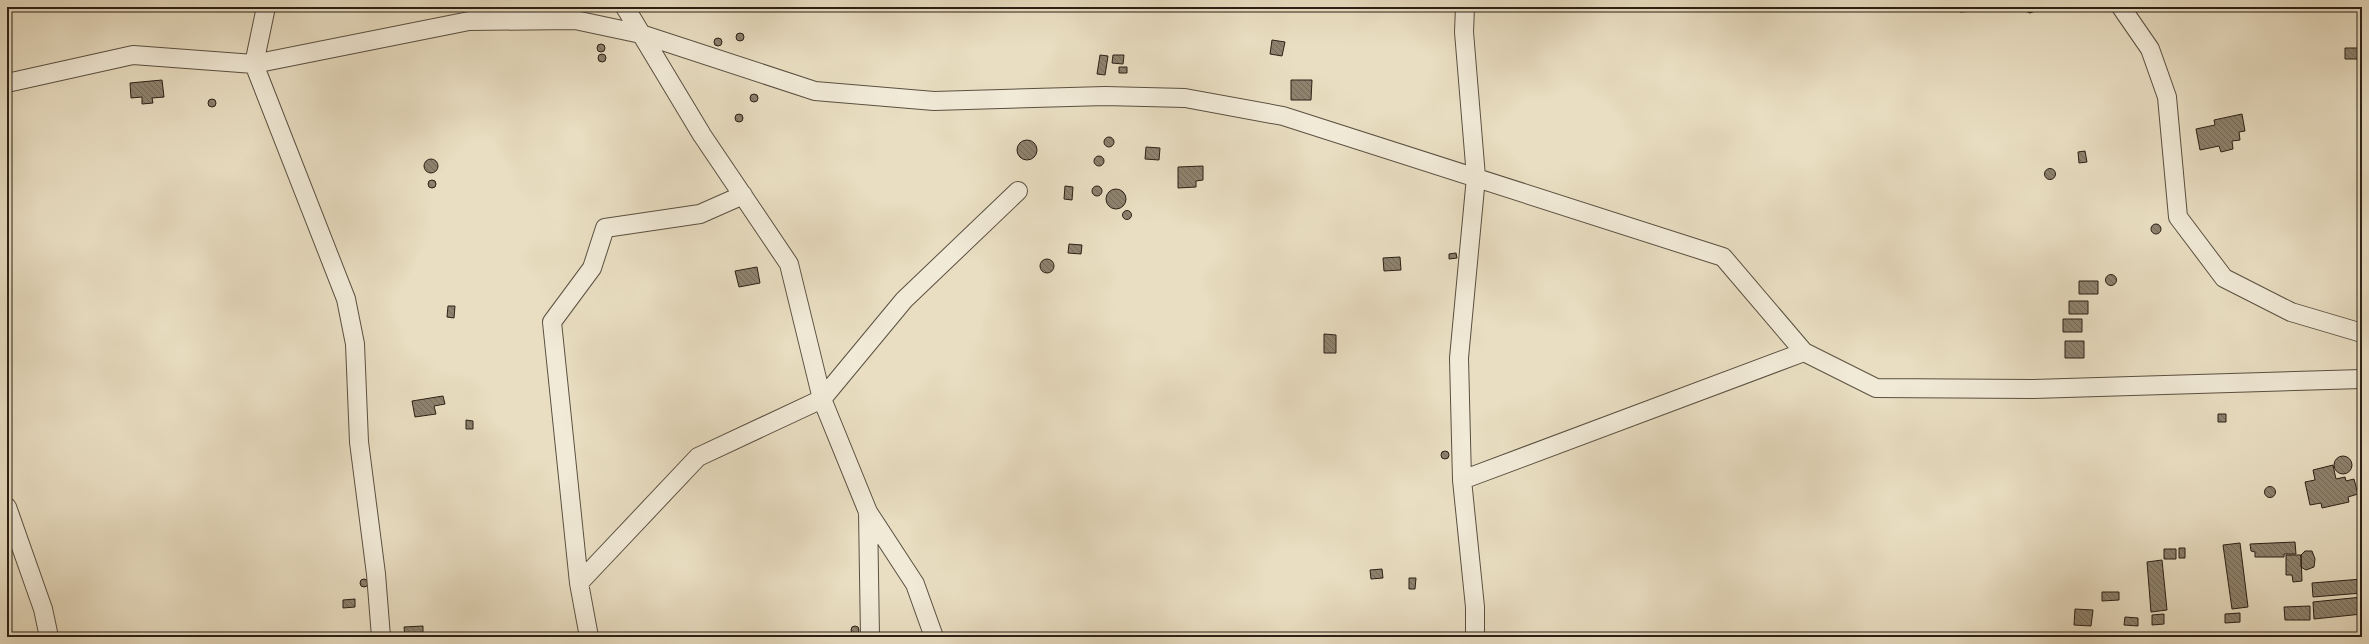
<svg xmlns="http://www.w3.org/2000/svg" width="2369" height="644" font-family="'IM FELL French Canon',serif">
<style>
.building{fill:url(#building-back-hatch);stroke:#2b2016}
.lines{fill:none;stroke-linecap:round;stroke-linejoin:round}
.street-casing{stroke:#5a5041;stroke-width:20}
.street{stroke:#f1ead7;stroke-width:18}
</style>
<defs>
<pattern id="building-back-hatch" width="6" height="6" patternUnits="userSpaceOnUse"><rect width="6" height="6" fill="#8e836f"/><path d="M-1 5l2 2M0 0l6 6M5-1l2 2" fill="none" stroke="#746b5a"/></pattern>
</defs>
<rect width="100%" height="100%" fill="#e9dec2"/>
<filter id="stains"><feTurbulence type="fractalNoise" baseFrequency=".005" numOctaves="4"/><feColorMatrix values="0 0 0 0 .2 0 0 0 0 .09 0 0 0 0 .02 0 0 0 .5 -.17"/></filter>
<radialGradient id="worn" r=".72"><stop offset=".6" stop-color="#630" stop-opacity="0"/><stop offset="1" stop-color="#630" stop-opacity=".3"/></radialGradient>
<path class="building" d="M1959,7h16l1,4 -16,1z
M2024,7h12l-1,4 -5,2 -5,-2z
M736 37a4 4 0 1 1 8 0a4 4 0 1 1-8 0Z
M714 42a4 4 0 1 1 8 0a4 4 0 1 1-8 0Z
M1272,40l13,2 -3,14 -12,-2z
M597 48a4 4 0 1 1 8 0a4 4 0 1 1-8 0Z
M2345,48h17v11h-17z
M598 58a4 4 0 1 1 8 0a4 4 0 1 1-8 0Z
M1100,55l8,1 -3,19 -8,-1z
M1113,55h11l-1,9 -11,-1z
M1119,67h8v6h-8z
M162,80l2,17 -12,1 1,5 -11,1v-7l-11,1 -1,-15z
M1291,80h21l-1,20h-20z
M750 98a4 4 0 1 1 8 0a4 4 0 1 1-8 0Z
M208 103a4 4 0 1 1 8 0a4 4 0 1 1-8 0Z
M735 118a4 4 0 1 1 8 0a4 4 0 1 1-8 0Z
M2242,114l3,17 -6,1 1,8 -8,1 1,8 -12,3 -2,-6 -19,4 -4,-21 19,-4 -1,-5z
M1104 142a5 5 0 1 1 10 0a5 5 0 1 1-10 0Z
M1017 150a10 10 0 1 1 20 0a10 10 0 1 1-20 0Z
M1146,147l14,1 -1,12 -14,-1z
M2085,151l2,11 -8,1 -1,-11z
M1094 161a5 5 0 1 1 10 0a5 5 0 1 1-10 0Z
M424 166a7 7 0 1 1 14 0a7 7 0 1 1-14 0Z
M1203,166v14l-7,1v6l-18,1v-21z
M2044.5 174a5.5 5.5 0 1 1 11 0a5.5 5.5 0 1 1-11 0Z
M428 184a4 4 0 1 1 8 0a4 4 0 1 1-8 0Z
M1065,186l8,1 -1,13 -8,-1z
M1092 191a5 5 0 1 1 10 0a5 5 0 1 1-10 0Z
M1106 199a10 10 0 1 1 20 0a10 10 0 1 1-20 0Z
M1122.5 215a4.5 4.5 0 1 1 9 0a4.5 4.5 0 1 1-9 0Z
M2151 229a5 5 0 1 1 10 0a5 5 0 1 1-10 0Z
M1069,244l13,1 -1,9 -13,-1z
M1456,253l1,5 -8,1v-5z
M1400,257l1,13 -17,1 -1,-13z
M1040 266a7 7 0 1 1 14 0a7 7 0 1 1-14 0Z
M757,267l3,16 -21,4 -4,-16z
M2105.5 280a5.5 5.5 0 1 1 11 0a5.5 5.5 0 1 1-11 0Z
M2079,281h19v13h-19z
M2069,301h19v13h-19z
M448,306h7l-1,12 -7,-1z
M2063,319h19v13h-19z
M1324,334l12,1v18h-12z
M2065,341h19v17h-19z
M443,396l2,8 -11,2 2,8 -21,3 -3,-16z
M2218,414h8v8h-8z
M466,420l7,1v8h-7z
M1441 455a4 4 0 1 1 8 0a4 4 0 1 1-8 0Z
M2334 465a9 9 0 1 1 18 0a9 9 0 1 1-18 0Z
M2333,465l3,14 9,-2 1,4 8,-2 4,15 -10,3 1,5 -27,6 -1,-5 -11,2 -5,-23 10,-2 -2,-10z
M2264.5 492a5.5 5.5 0 1 1 11 0a5.5 5.5 0 1 1-11 0Z
M2295,542l1,12h-12v3h-29v-5l-4,-1 -1,-7z
M2240,543l8,64 -16,2 -9,-64z
M2179,548h6v10h-6z
M2164,549h12v10h-12z
M2305,551h7l3,8 -1,8 -8,3 -5,-3v-12z
M2286,555h15l1,26 -9,1 -1,-7h-6z
M2162,560l5,50 -16,2 -4,-50z
M1382,569l1,9 -12,1 -1,-9z
M1409,578h7l-1,11h-6z
M360 583a4 4 0 1 1 8 0a4 4 0 1 1-8 0Z
M2362,579v14l-49,4 -1,-14z
M2102,592h17v8l-17,1z
M2362,597v17l-48,5 -1,-17z
M355,599v8l-12,1v-8z
M2310,606v14h-25l-1,-13z
M2075,609l18,1 -2,16 -17,-1z
M2240,613v9l-15,1v-9z
M2164,614v10l-12,1v-10z
M2125,617l13,1v8l-14,-1z
M851 630a4 4 0 1 1 8 0a4 4 0 1 1-8 0Z
M423,626v11h-18l-1,-10z"/>
<g class="lines">
<defs>
<path id="street" d="M266,7l-12,57 92,235 9,45 4,98 17,132 5,63
M625,7l77,128 87,129 33,135 46,113 2,125
M1465,7l-1,25 12,145 -17,181 3,122 13,127v30
M2121,7l29,42 17,48 11,120 46,61 67,34 71,21
M7,83l126,-28 121,9 215,-43 106,-1 66,14 174,57 119,10 171,-5 80,2 98,18 440,141 81,95
M1462,480l342,-128 72,36 157,1 329,-10
M7,507l36,102 6,28
M868,512l47,72 19,53
M579,583l119,-126 124,-58 82,-99 114,-109
M589,637l-10,-54 -27,-261 40,-54 13,-40 95,-14 43,-19"/>
</defs>
<use href="#street" class="street-casing"/>
<use href="#street" class="street"/>
</g>
<rect width="2369" height="644" fill="none" stroke="#e9dec2" stroke-width="24"/>
<rect x="8" y="8" width="2353" height="628" fill="none" stroke="#2b2016" stroke-width="2"/>
<rect x="12" y="12" width="2345" height="620" fill="none" stroke="#2b2016"/>
<rect width="100%" height="100%" filter="url(#stains)"/>
<rect width="100%" height="100%" fill="url(#worn)"/>
</svg>
